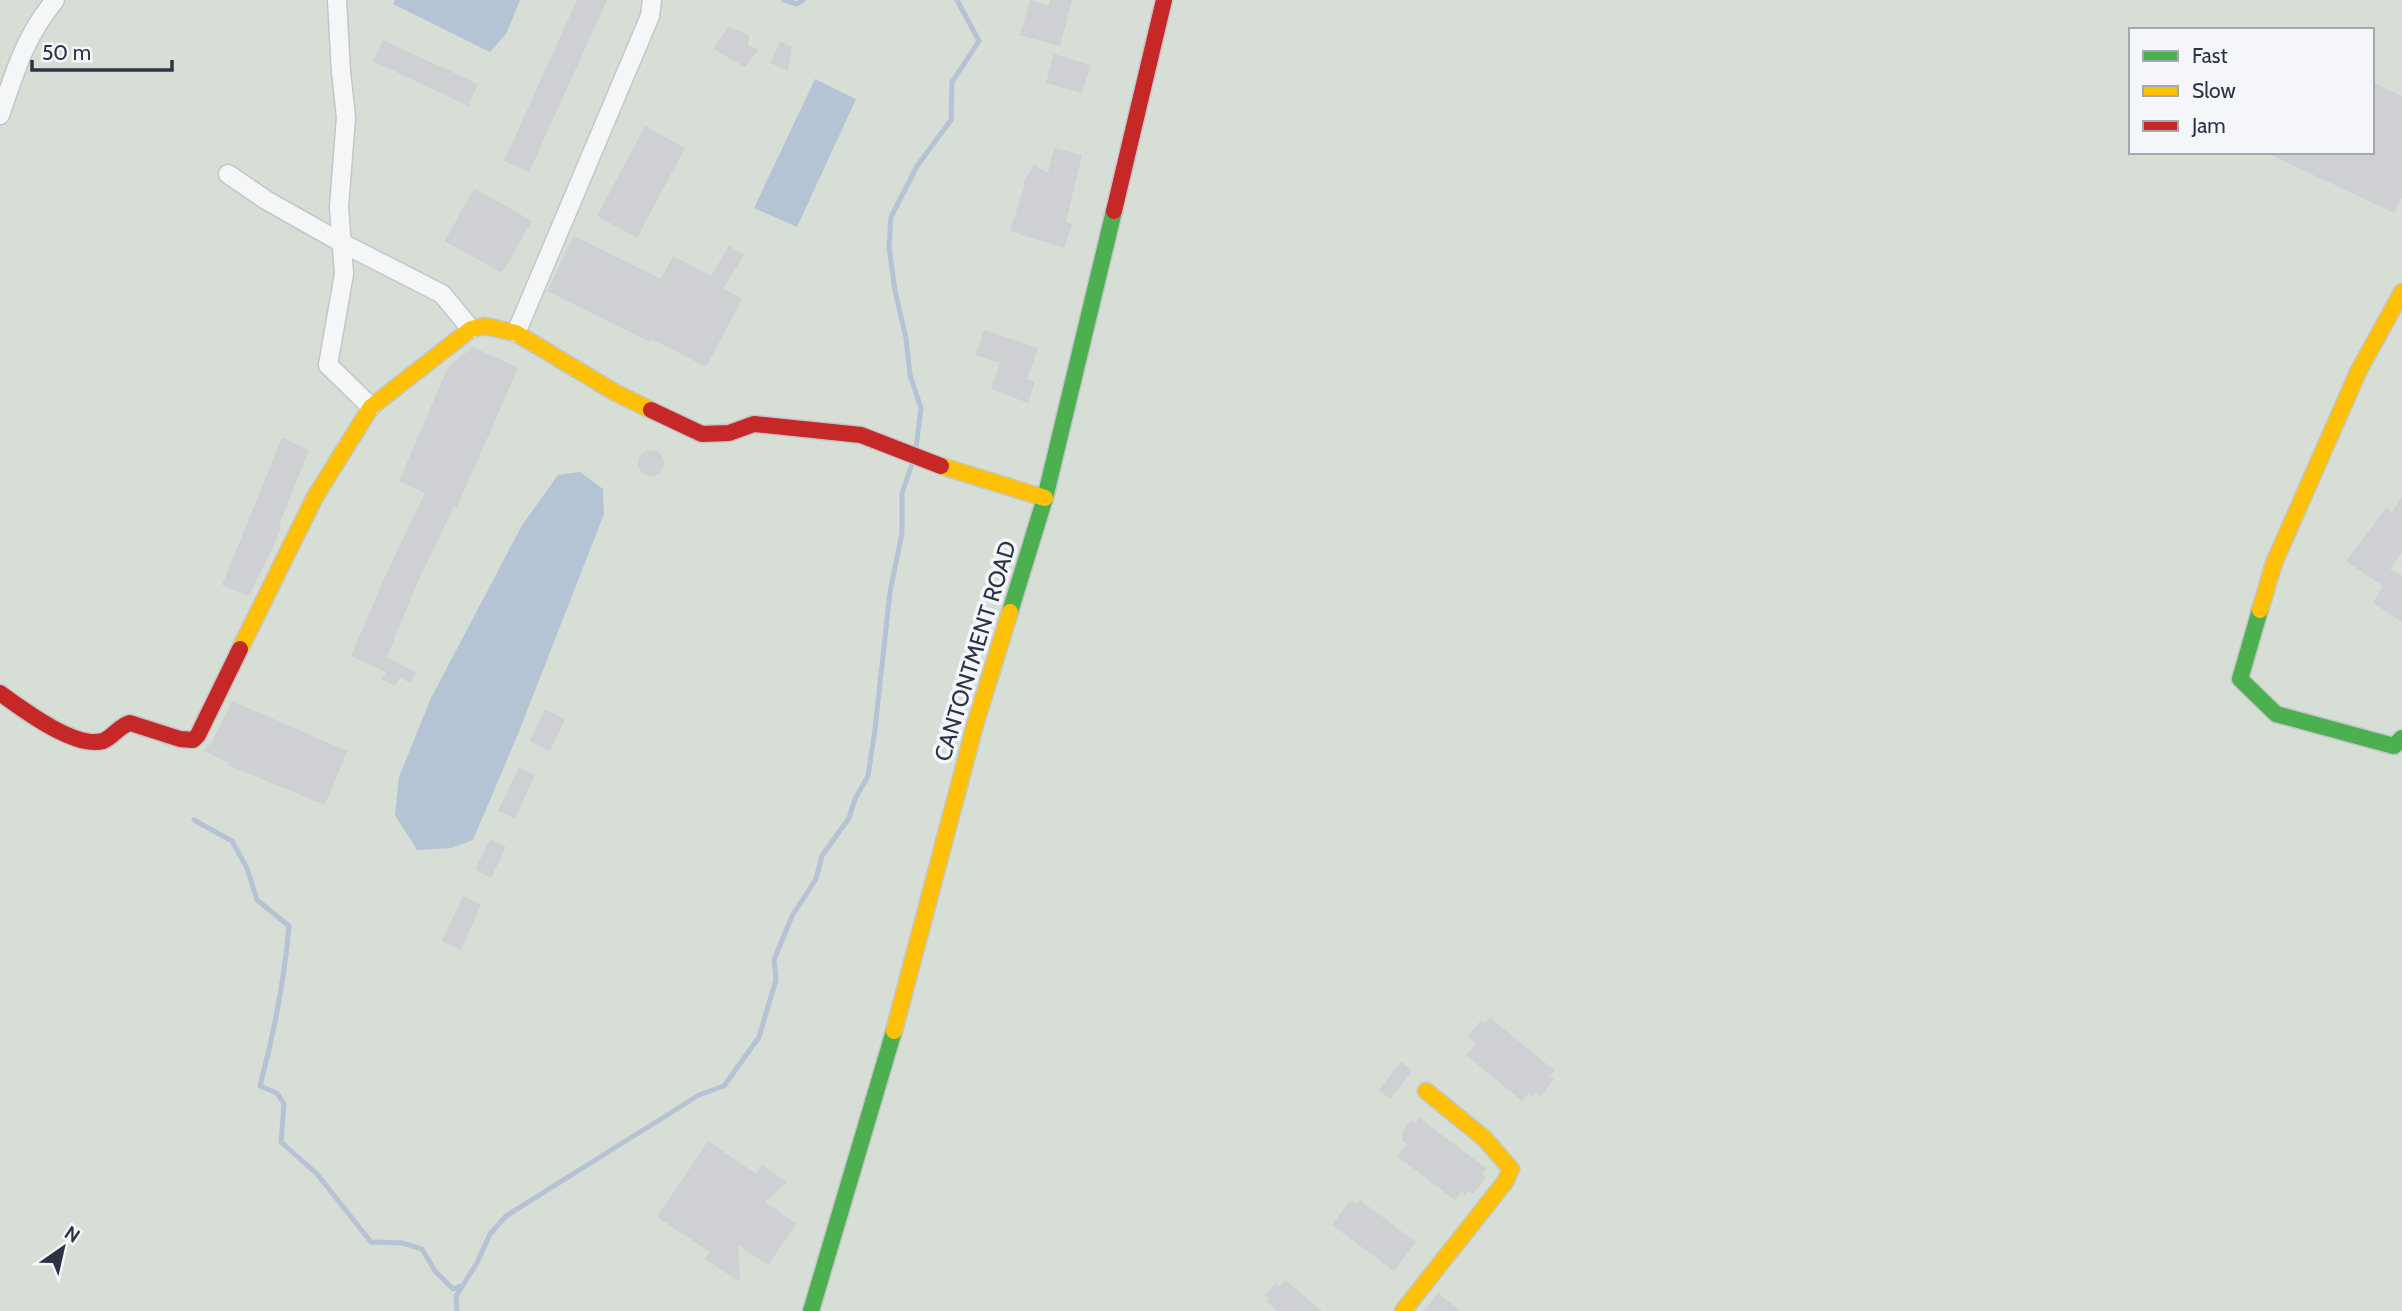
<svg xmlns="http://www.w3.org/2000/svg" width="2402" height="1311" font-family="Cabin,sans-serif">
<style>
.green{fill:#d6ded6;fill-rule:evenodd}
.water{fill:#b4c4d5}
.lines{fill:none;stroke-linecap:round;stroke-linejoin:round}
.stream{stroke:#b4c4d5;stroke-width:5}
.building{fill:#ced0d3}
.street-casing{stroke:#c4c6c8;stroke-width:21}
.fast-casing{stroke:#c4c6c8;stroke-width:19}
.slow-casing{stroke:#c4c6c8;stroke-width:19}
.jam-casing{stroke:#c4c6c8;stroke-width:19}
.street{stroke:#f5f6f7;stroke-width:18}
.fast{stroke:#4caf50;stroke-width:16}
.slow{stroke:#ffc107;stroke-width:16}
.jam{stroke:#c62828;stroke-width:16}
.labels{text-anchor:middle;dominant-baseline:central;stroke-width:7;stroke-linejoin:round;paint-order:stroke}
.street-label{font-size:23px;fill:#2b3445;stroke:#f4f6f9}
</style>
<rect width="100%" height="100%" fill="#e6e8ea"/>
<path class="green" d="M0,0h2402v1311h-2402zM2131,30h241v122h-241z"/>
<path class="water" d="M395,0h125l-14,34 -16,18 -97,-48z
M815,79l41,20 -59,128 -43,-19z
M580,472l23,17 1,25 -86,220 -45,106 -22,8 -34,2 -22,-35 4,-38 32,-79 90,-171 37,-52z"/>
<g class="lines">
<path class="stream" d="M784,0l13,4 6,-4
M916,448l5,-40 -11,-33 -4,-37 -11,-47 -6,-44 2,-30 26,-51 34,-46 1,-38 27,-41 -22,-41
M194,820l38,21 15,27 10,32 32,26c-5,57 -14,104 -29,160l17,7 7,11 -3,38 36,32 54,68 31,1 20,6 13,22 18,18 8,-3
M457,1311l-1,-15 21,-33 13,-29 16,-18 193,-121 25,-9 35,-49 17,-57 -2,-20 18,-44 24,-37 6,-23 27,-38 6,-19 13,-23 7,-47 15,-137 12,-59v-40l11,-32"/>
</g>
<path class="building" d="M577,0h30l-78,172 -25,-11z
M1030,0l19,6 1,-6h22l-12,46 -40,-11z
M728,27l21,8 -1,11 10,4 -13,17 -32,-18z
M383,40l95,44 -10,22 -95,-45z
M781,41l11,6 -4,24 -18,-8z
M1054,54l37,11 -9,28 -36,-10z
M2372,82l30,14v101l-8,16 -129,-61h107z
M645,126l40,22 -48,90 -40,-22z
M1054,148l28,7 -16,67 6,2 -8,24 -54,-17 15,-47 -2,-1 11,-18 14,8z
M474,188l58,33 -30,52 -57,-32z
M574,236l87,43 12,-23 38,20 18,-30 15,9 -21,33 19,11 -36,68 -54,-28 -2,3 -103,-51z
M984,330l54,18 -11,31 8,3 -7,21 -37,-14 9,-26 -24,-8z
M473,347l45,21 -61,139 -3,-1 -40,84 -27,67 29,16 -5,10 -11,-5 -5,8 -13,-7 4,-7 -35,-16 38,-88 36,-75 -26,-12 49,-114z
M282,438l27,12 -30,75 2,1 -8,21 -24,49 -27,-11z
M638 463a13 13 0 1 1 26 0a13 13 0 1 1-26 0Z
M2402,497v55l-12,17 12,7v46l-29,-19 10,-17 -37,-25 40,-53 6,4z
M232,701l115,50 -22,54 -97,-40 1,-2 -25,-12 8,-9z
M545,710l20,9 -15,32 -20,-10z
M519,767l16,8 -20,43 -17,-7z
M490,839l16,8 -15,31 -16,-8z
M463,896l18,9 -20,45 -19,-9z
M1490,1018l64,52 -4,6 4,3 -14,18 -4,-4 -3,4 -4,-4 -7,8 -56,-46 10,-12 -8,-6 13,-17 4,3z
M1401,1062l11,9 -22,28 -11,-9z
M1419,1118l67,50 -4,6 4,3 -13,17 -5,-3 -2,4 -5,-4 -6,9 -58,-44 10,-12 -5,-4 2,-3 -3,-3 10,-14 4,3z
M708,1141l48,33 6,-9 25,17 -22,20 31,22 -28,41 -30,-20 2,37 -35,-23 5,-7 -53,-35z
M1350,1200l6,4 4,-4 56,42 -22,29 -62,-46z
M1285,1280l37,31h-44l-11,-9 2,-3 -4,-3 11,-13 4,3z
M1438,1293l22,18h-37z"/>
<g class="lines">
<defs>
<path id="street" d="M337,0l4,72 5,45 -7,90 5,67 -16,91 43,42
M0,115c16,-45 24,-77 55,-115
M228,174l38,26 76,43 100,51 29,35
M516,333l134,-317 2,-16"/>
<path id="fast" d="M2260,610l-20,69 36,35 118,32 8,-8
M1010,612l35,-114 69,-287
M811,1311l83,-280"/>
<path id="slow" d="M941,466l104,32
M2260,610l14,-47 85,-193 43,-78
M240,649l75,-152 56,-90 100,-78 14,-3 31,7 100,60 35,17
M894,1031l81,-306 35,-113
M1403,1311l102,-129 6,-13 -27,-31 -58,-47"/>
<path id="jam" d="M1114,211l50,-211
M651,410l51,24 27,-1 25,-9 107,11 80,31
M0,693c22,16 75,56 103,48 10,-4 16,-15 27,-18l50,16 13,1 5,-5 42,-86"/>
</defs>
<use href="#street" class="street-casing"/>
<use href="#fast" class="fast-casing"/>
<use href="#slow" class="slow-casing"/>
<use href="#jam" class="jam-casing"/>
<use href="#street" class="street"/>
<use href="#fast" class="fast"/>
<use href="#slow" class="slow"/>
<use href="#jam" class="jam"/>
</g>
<g class="labels">
<g class="street-label">
<text transform="translate(975 651) rotate(-73)">CANTONTMENT ROAD</text>
</g>
</g>
<rect x="2129" y="28" width="245" height="126" fill="#f4f6f9" stroke="#a4a8b1" stroke-width="2"/>
<rect x="2143" y="51" width="35" height="10" fill="#4caf50" stroke="#a4a8b1" stroke-width="2"/>
<text x="2192" y="63" font-size="21" fill="#2b3445">Fast</text>
<rect x="2143" y="86" width="35" height="10" fill="#ffc107" stroke="#a4a8b1" stroke-width="2"/>
<text x="2192" y="98" font-size="21" fill="#2b3445">Slow</text>
<rect x="2143" y="121" width="35" height="10" fill="#c62828" stroke="#a4a8b1" stroke-width="2"/>
<text x="2192" y="133" font-size="21" fill="#2b3445">Jam</text>
<g transform="translate(63 1248) rotate(34)" stroke="#f4f6f9" stroke-width="5" paint-order="stroke">
<path d="M0-5L12 26L0 18L-12 26Z" fill="#2b3445"/>
<text y="-10" font-size="19" font-weight="bold" text-anchor="middle" fill="#2b3445">N</text>
</g>
<path d="M32 60v10h140v-10" fill="none" stroke="#2b3445" stroke-width="3.5"/>
<text x="42" y="60" font-size="21" fill="#2b3445" stroke="#f4f6f9" stroke-width="5" paint-order="stroke">50 m</text>
</svg>
